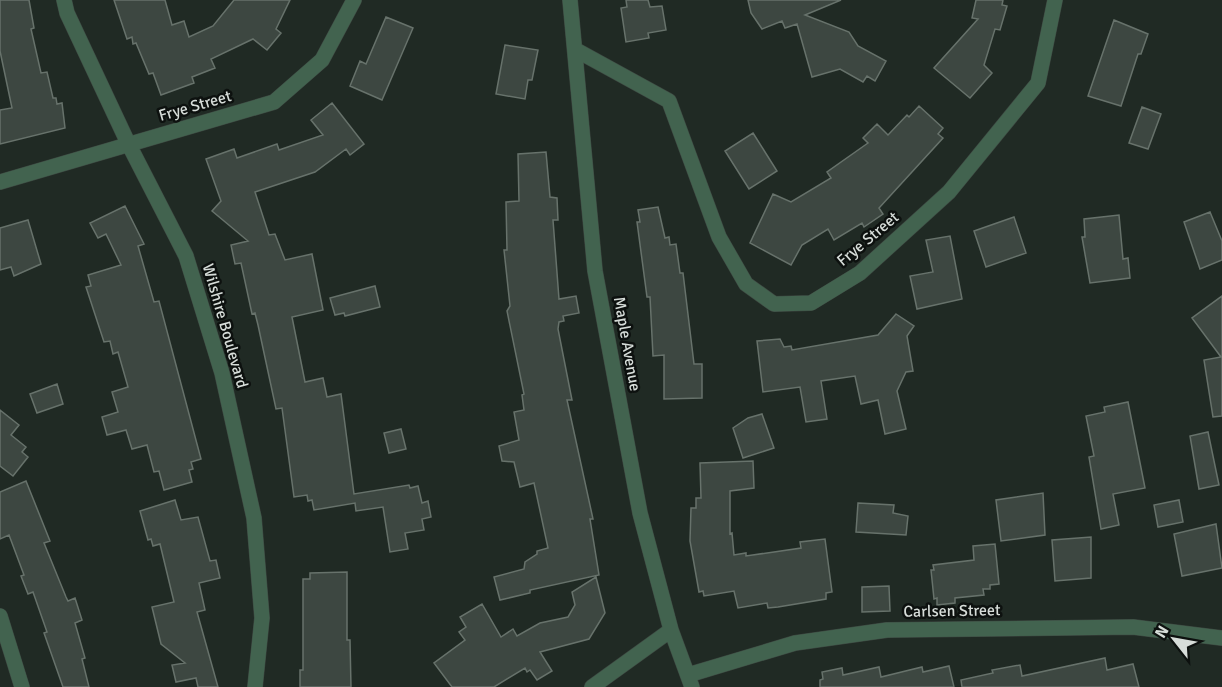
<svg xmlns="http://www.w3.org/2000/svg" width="1222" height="687" font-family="Signika,sans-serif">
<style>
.building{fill:#3d4741;stroke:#67726b;stroke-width:1.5}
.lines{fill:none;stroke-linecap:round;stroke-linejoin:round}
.minor-casing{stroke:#3d4741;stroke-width:16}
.minor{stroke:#42634f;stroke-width:15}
.labels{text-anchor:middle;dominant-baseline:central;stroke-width:5;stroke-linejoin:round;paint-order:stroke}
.street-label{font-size:16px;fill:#d7ddd9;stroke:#0d110f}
</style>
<rect width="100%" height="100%" fill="#202a24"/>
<path class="building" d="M0,0h29l5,28 -3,1 10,44 6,-1 6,26h3l1,6 5,-1 3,25 -65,16v-34l12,-2 -12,-57z
M114,0h51l7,25 12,-4 5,16 24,-11 21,-26h56l-14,29 5,4 -14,17 -14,-11 -42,20 4,9 -23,9 2,6 -33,12 -8,-22 -4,1 -13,-31 -3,1 -1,-7 -5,2z
M626,0h22l2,7 12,-1 4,24 -18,3 1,5 -23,4 -5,-34 6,-1z
M748,0h93l-36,15 44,17 9,14 28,15 -11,20 -8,-5 -4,6 -23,-13 -28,8 -15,-53 -12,4 -3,-7 -20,8 -11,-16z
M976,0h27l-1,5 5,1 -7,24 -5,-1 -11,36 8,8 -22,25 -36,-30 44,-49 -6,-1z
M386,17l27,11 -31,72 -32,-14 10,-25 6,3z
M1114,20l34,14 -7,20h-3l-17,52 -33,-10z
M505,45l33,5 -6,30h-4l-3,19 -29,-5z
M332,103l32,41 -14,11 -4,-6 -31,23 -60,20 14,43 6,-1 10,26 27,-6 11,56 -31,7 13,65 18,-4 4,19 14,-3 13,100 55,-9 1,3 8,-2 4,17 6,-2 3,16 -9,2 2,11 -19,3 3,16 -18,3 -7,-45 -27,4 -1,-8 -41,7 -2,-10 -4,1 -1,-6 -13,2 -12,-89 -6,1 -18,-84 -3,-12 -3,1 -11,-51 -6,1 -4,-19 17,-4 -36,-30 9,-10 -15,-42 28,-10 3,9 40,-14 2,6 44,-15 -12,-15z
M919,106l24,22 -5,6 5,4 -64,70 4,6 -19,13 -2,-4 -28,17 -6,-11 -26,16 -11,20 -41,-22 23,-49 18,8 40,-24 -4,-6 41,-29 -5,-5 14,-14 11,11 19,-20 2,2z
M1142,107l19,7 -13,35 -19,-6z
M753,133l24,38 -28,18 -24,-38z
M546,152l4,45 7,1 1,22h-5l6,79 17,-3 3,17 -16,3 1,5 -5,1 -1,7 14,71h-5l26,119h-3l9,56 -69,15v3l-30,7 -6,-23 30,-8 1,-7 12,-8v-3l11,-3 -14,-65 -14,4 -6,-25 -12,-1 -3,-15 20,-6 -5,-28 10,-2 -2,-15 2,-1 -17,-83 3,-5 -6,-56h3l-1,-48 13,-1 -1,-47z
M125,206l19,38 -6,2 16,56 5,-1 42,158 -10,3 2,7 -4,1 3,12 -28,8 -5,-19 -5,1 -7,-27 -15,4 -6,-19 -19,5 -5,-18 16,-5 -6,-20 16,-5 -10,-35 -5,2 -3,-13 -6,1 -18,-55 5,-1 -3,-11 33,-10 -15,-31 -8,4 -8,-15z
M658,207l7,31 4,-1 1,8 6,-1 4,29h3l11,91h8v34l-38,1v-44l-11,1 -3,-59h-3l-10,-75h3l-2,-12z
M1210,212l12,29v19l-22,9 -16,-47z
M1119,215l4,44 5,-1 2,20 -40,5 -8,-46h3l-1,-18z
M1014,217l12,36 -40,14 -12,-36z
M28,220l13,44 -27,12 -3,-9 -11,3v-42z
M950,236l12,63 -45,10 -7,-33 23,-4 -7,-32z
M375,286l5,21 -35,9 -1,-3 -9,2 -5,-17z
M1222,296v120l-9,1 -9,-57 17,-3 -29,-39z
M896,314l18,12 -7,10 6,35 -7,1 -9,19 9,38 -21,5 -7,-34 -17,4 -6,-28 -34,5 6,38 -21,3 -6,-35 -37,5 -6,-51 23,-2 4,8 7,-1 1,4 86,-15z
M57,384l6,20 -26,9 -7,-19z
M1128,402l17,86 -32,6 6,31 -18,4 -12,-72 5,-1 -8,-40 19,-4 -1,-5z
M0,410l19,15 -8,10 15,12 -4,5 6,5 -15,19 -13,-10z
M762,414l12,34 -31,10 -10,-30 15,-10z
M401,429l5,20 -17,4 -5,-20z
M1208,432l11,53 -20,4 -9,-53z
M753,461l1,27 -24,3v43l2,-1 2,22 12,-2v3l55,-8 -1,-6 25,-3 7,53 -6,1v6l-48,8 -10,1 -1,-5 -29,5 -4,-17 -30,5 -1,-5 -4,1 -9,-51 1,-33h5v-10h5l-1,-35z
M26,481l24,60 -6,2 22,54 2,4 7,-3 7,22 -7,3 10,35 -3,1 7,28h-26l-19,-54 3,-1 -14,-40 -5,2 -7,-18 3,-1 -15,-40 -9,4v-47z
M1043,493l2,42 -44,6 -5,-41z
M175,500l6,20 17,-3 12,44 6,-1 4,18 -21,5 6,27 -8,2 21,75h-20l-2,-9 -20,4 -4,-17 13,-2 -24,-19 -9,-37 22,-5 -14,-58 -7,2 -2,-7 -3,1 -8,-29z
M1179,500l4,22 -25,5 -4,-22z
M858,503l36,2 -1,8 15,3 -2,19 -50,-3z
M1216,524l6,44 -40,8 -8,-42z
M1091,537v41l-36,3 -3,-41z
M995,544l4,40 -9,1v4h-7l1,6 -29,3v5l-18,2v-7l-3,1 -3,-29h3l-1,-5 41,-5 -1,-14z
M347,572v68h3l1,47h-51v-17h3v-91h7v-6z
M596,577l9,36 -16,26 -49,13 12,19 -15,9 -7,-10 -3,2 -2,-4 -31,19h-42l-18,-24 31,-23 -6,-8 7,-5 -6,-10 22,-13 19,33 12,-8 4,7 23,-13 28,-6 7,-12 -3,-13z
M889,586l1,25 -28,1v-25z
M1105,658l2,12 26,-6 6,23h-177l-1,-7 32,-7 -1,-3 28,-5 2,11z
M949,666l5,21h-134v-7l3,-1 -1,-7 20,-4 1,7 36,-8 2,10 41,-10 1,5z"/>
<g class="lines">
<defs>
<path id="minor" d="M64,0l3,13 61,130 58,113 36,117 32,145 8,100 -7,69
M570,0l25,271 45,242 31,117 21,57
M576,50l93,51 50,136 27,47 28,20 37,-1 49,-30 89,-81 89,-109 17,-83
M0,182l274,-80 48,-42 32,-60
M0,616l22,71
M688,675l107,-32 92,-13 246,-3 89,11
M592,687l79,-57"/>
</defs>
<use href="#minor" class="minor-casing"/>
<use href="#minor" class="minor"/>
</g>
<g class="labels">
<g class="street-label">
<text transform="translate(195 106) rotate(-16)">Frye Street</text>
<text transform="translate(868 239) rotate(-40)">Frye Street</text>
<text transform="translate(225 326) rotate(74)">Wilshire Boulevard</text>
<text transform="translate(627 344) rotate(80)">Maple Avenue</text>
<text transform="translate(952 611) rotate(-1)">Carlsen Street</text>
</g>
</g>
<g transform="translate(1174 639) rotate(301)" stroke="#0d110f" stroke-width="4.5" paint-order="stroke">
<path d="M0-4.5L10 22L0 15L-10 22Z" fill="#d7ddd9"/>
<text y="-9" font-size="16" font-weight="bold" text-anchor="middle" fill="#d7ddd9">N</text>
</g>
</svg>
